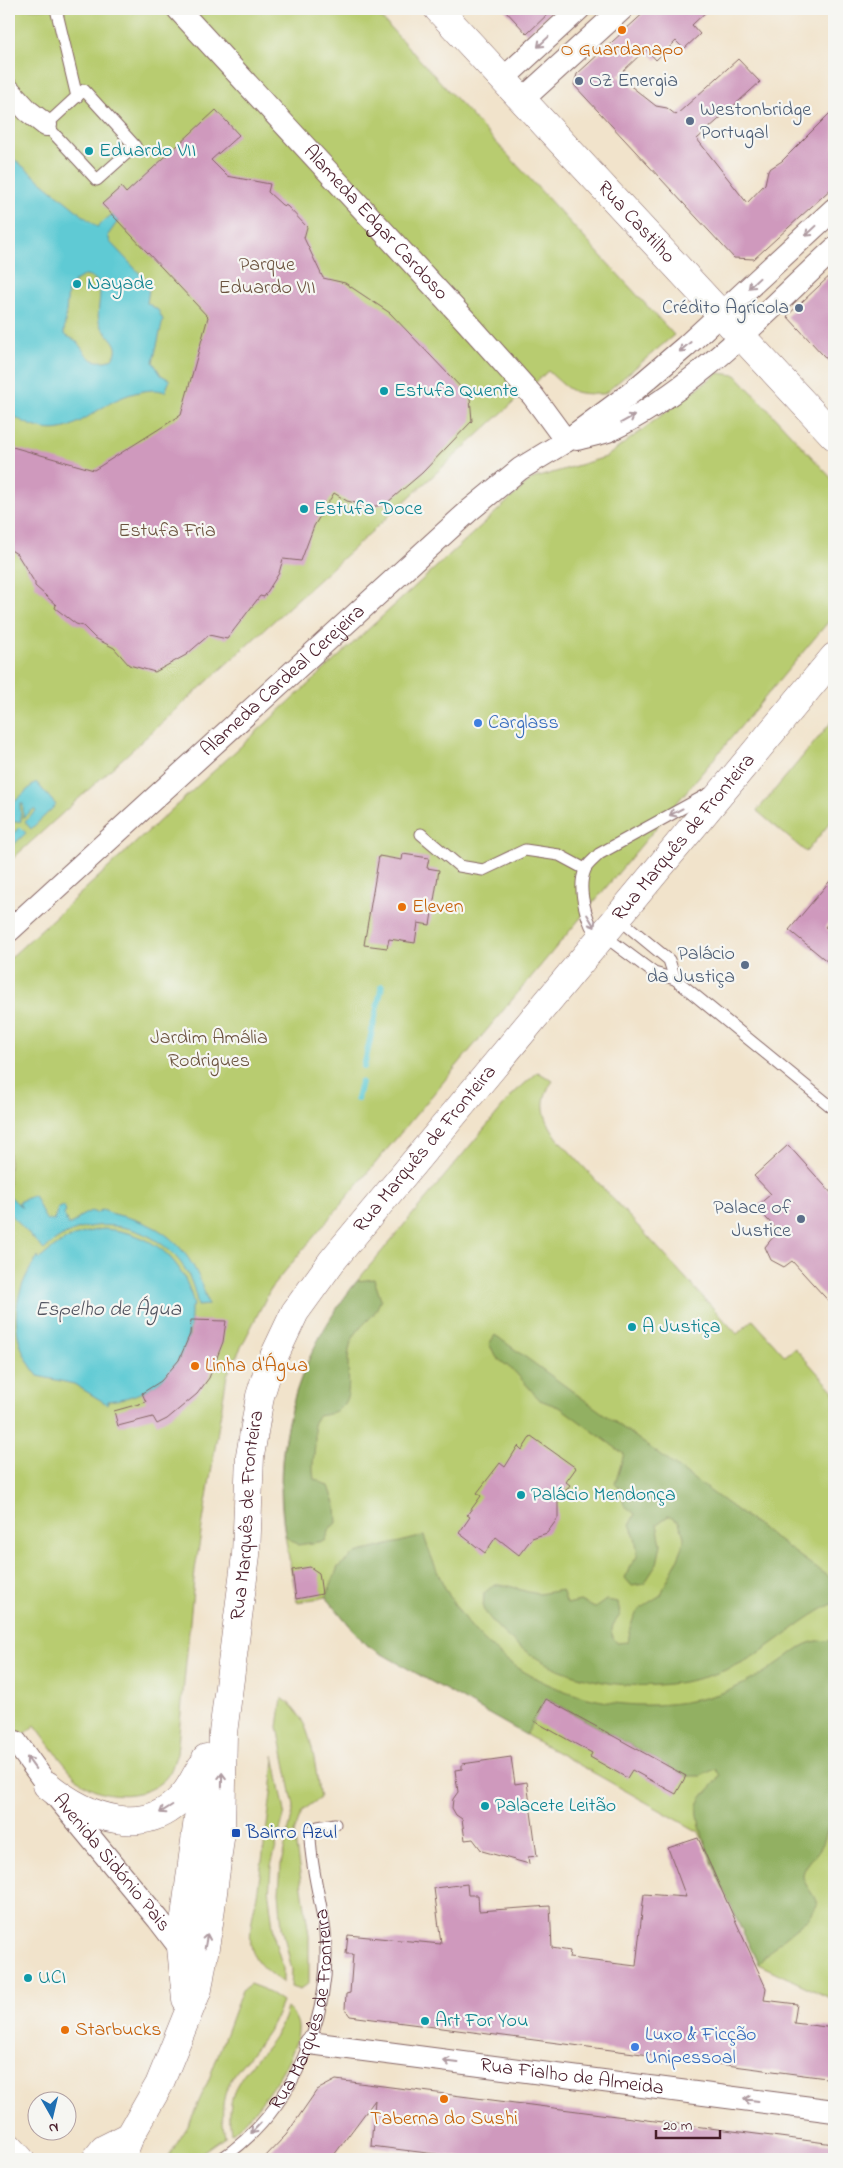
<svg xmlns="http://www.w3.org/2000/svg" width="843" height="2168" font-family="'Indie Flower',sans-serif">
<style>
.green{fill:#b8cc6f;stroke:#81764d}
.forest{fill:#92b062;stroke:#6e6846}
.water{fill:#5ecad4;stroke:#547480;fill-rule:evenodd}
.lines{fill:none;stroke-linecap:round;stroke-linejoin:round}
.stream{stroke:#5ecad4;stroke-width:6}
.building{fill:#cf99bd}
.lane-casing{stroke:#846463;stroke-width:13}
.street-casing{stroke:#846463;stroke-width:24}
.secondary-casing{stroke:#846463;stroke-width:29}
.primary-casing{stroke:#846463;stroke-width:29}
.lane{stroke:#fff;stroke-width:11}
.street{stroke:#fff;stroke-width:22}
.secondary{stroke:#fff;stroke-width:28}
.primary{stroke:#fff;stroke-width:28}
.oneway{stroke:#ae9aa0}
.food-dot{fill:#e8710a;stroke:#f6f6f2;stroke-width:2}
.service-dot{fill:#5c6f8a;stroke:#f6f6f2;stroke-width:2}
.culture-dot{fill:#0f9aa8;stroke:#f6f6f2;stroke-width:2}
.shop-dot{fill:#3f7fe0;stroke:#f6f6f2;stroke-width:2}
.transit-dot{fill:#1a4fb4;stroke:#f6f6f2;stroke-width:2}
.labels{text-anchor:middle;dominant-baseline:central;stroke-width:4.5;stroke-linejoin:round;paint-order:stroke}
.food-label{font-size:20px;fill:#c56008;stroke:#f6f6f2;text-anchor:start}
.service-label{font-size:20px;fill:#4e5e75;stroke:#f6f6f2;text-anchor:end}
.culture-label{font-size:20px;fill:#0d838f;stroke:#f6f6f2;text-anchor:start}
.street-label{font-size:20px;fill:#4a1f2b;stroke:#f6f6f2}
.park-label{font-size:20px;fill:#6b533f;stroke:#f6f6f2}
.shop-label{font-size:20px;fill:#366cbe;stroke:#f6f6f2;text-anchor:start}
.transit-label{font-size:20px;fill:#164399;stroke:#f6f6f2;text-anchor:start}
.water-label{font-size:21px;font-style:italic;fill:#50525e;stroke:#f6f6f2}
</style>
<rect width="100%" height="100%" fill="#f6f6f2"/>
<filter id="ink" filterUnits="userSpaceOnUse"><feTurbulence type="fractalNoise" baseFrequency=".02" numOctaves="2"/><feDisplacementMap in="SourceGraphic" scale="10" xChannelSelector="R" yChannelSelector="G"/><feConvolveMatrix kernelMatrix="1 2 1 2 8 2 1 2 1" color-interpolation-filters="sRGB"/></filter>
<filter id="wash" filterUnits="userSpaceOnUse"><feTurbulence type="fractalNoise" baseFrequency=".0096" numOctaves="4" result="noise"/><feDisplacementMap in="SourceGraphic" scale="20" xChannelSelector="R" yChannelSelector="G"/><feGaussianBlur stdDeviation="1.12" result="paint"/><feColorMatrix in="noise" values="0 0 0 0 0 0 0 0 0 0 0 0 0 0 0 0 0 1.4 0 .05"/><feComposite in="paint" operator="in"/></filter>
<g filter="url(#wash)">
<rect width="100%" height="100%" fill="#f1e3cb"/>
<path class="green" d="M9,9h364l301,326 -70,59c-33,0 -32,-1 -56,-23l-539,491z
M718,373l18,2 98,106v134l-563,673 -44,87 -32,195 -18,184c-3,6 -4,13 -7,18 -17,29 -70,29 -92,7 -16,-16 -29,-36 -43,-54l-26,23v-789l523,-480 74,-22z
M834,719v99l-28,34 -49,-41z
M538,1072l15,9c-16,21 -9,39 6,59l178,194 16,-14 32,36 10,-8 39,43v609l-76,-36 -59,-132 -333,-187 -40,-48 -29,5c-6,-37 -16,-75 -16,-113 -1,-78 29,-148 76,-208l157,-188z
M282,1698c32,21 32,66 38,100l-18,13 -8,22 15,102v48l-9,7 -9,-3 1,-17 -10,-43 -3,-35 2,-28 13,-57 -16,-80z
M274,1755l11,57 -14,54 -2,30 6,45 8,27v15c-12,-9 -26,-17 -31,-33 -5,-19 3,-42 6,-61 6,-45 14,-89 16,-134z
M250,1984l13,5 19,13c-4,9 -7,19 -13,28 -27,41 -55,49 -44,107l-31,22h-27l21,-33 21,-47 33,-89z
M287,2008c7,6 12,14 11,23 -2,29 -44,85 -67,103 -10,-69 43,-72 56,-126z"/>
<path class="forest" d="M374,1279l7,21c-3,5 -5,12 -9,16 -8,8 -15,14 -20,24 -13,31 15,70 -34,76l-5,8c6,19 -3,36 1,55l15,7 7,20 1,17 -6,4 -6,14 -27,4 -12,-8c-16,-94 12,-182 71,-256z
M495,1335l339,246v22c-32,15 -57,41 -89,58 -83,44 -205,30 -262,-52l1,-16 10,-8h12l22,7 11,2 23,-4 5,14 13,-3 15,7 11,-8 12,2 2,13 -7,10 -2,10 6,8 11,-1c5,-31 7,-31 33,-47 5,-15 24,-45 23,-58 -1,-5 -4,-10 -5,-15l-11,-6 -11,8 4,20 -4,20 -13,20 -12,2 -7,-8 5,-12 8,-10 -3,-18 -5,-14 5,-10 -11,-9 -3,-15 -6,-6 9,-30 -63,-46 -21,-8 -25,-28 -18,-14 -8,-14z
M424,1536c8,24 17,47 31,69 58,90 177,122 275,85 17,-7 33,-16 47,-26 22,-15 28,-26 57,-23v179c-9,8 -7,18 -13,27 -5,9 -19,20 -18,30 2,10 12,17 14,28l-8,13 -31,25 -20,21c-14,-31 -65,-130 -60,-158 2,-12 17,-19 22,-31l-5,-6 -14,7h-15l-139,-77 -21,36 -160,-90 -40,-48 12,-30 18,-14z"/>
<path class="water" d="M9,155l88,72 13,-11 2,-1 6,6 -10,14 2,7 35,37 4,10 -2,14 11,7 5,10 -10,42 8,13 9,5 -5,12c-8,-3 -17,-2 -26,0 -55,12 -67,64 -130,21zM85,275c25,4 10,31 14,46 3,14 29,24 11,39 -20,5 -23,-5 -33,-18 -5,-5 -10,-4 -13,-9l4,-42 7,-10z
M36,782l20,23 -25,24 -6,-7 11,-11 -2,-2 -11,9v-14h-3l1,17 -12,2v-16z
M20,827l6,6 -17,16v-12z
M9,1195l13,13 -4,-6 16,-7 12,25h8l4,-12 6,-2 2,5 -2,4 4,10 9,-4 2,-4 12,-6 5,2 6,-3c12,5 23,6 34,10 41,12 63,46 72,85l-10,1c-3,-15 -7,-30 -17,-43 -32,-42 -97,-52 -137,-13l-35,-37z
M104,1229c47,3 81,30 90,77l-3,1c2,53 -31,89 -83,94l-1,3 -33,-20 -36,-8c-30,-36 -28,-82 0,-119l2,2c19,-18 38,-27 64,-30z"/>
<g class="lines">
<path class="stream" d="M364,1067l18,-81
M357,1099l4,-17"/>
</g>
<g id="blocks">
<path class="building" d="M504,9h49l-26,25z
M648,9h61l-17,16 8,9 -16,15 -8,-8 -20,19 -10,-11 -28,27 38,30 11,2 9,7 62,-56 22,23 -63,57 50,64 18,-19 3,-14 14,-9 52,-52v77l-80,73 -20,-1 -160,-173 3,-11z
M216,110l23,25 -28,25 16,16 43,8 -2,8 14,13 5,1 20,21 -3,11 19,40 22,5 45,30 80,84 2,24 -50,52 -34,29 -11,4h-9l-21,-5 -13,-8 -20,33 -13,35 -18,-2 -4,14 -15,24 -4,-1 -33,43 -18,-4 -23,20 -31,17 -26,-7 -15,-17 -19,-10 -12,-12 -7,-2 -21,-16 1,-3 -21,-19v-3l-18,-29 -8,-5v-103l85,24 87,-55 27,-98 -106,-113 19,-17 5,6z
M834,272v95l-47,-51z
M403,854l26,4 -2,10 12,2 -9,55 -12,-2 -3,20 -26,-4 -2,9 -23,-3 15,-89 23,4z
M834,876v39l-9,12 9,8v32l-45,-37z
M788,1145l46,51v111l-42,-46 -8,6 -13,-7 -6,-13 13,-16 -22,-24 15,-13 -17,-18z
M191,1320l35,1 -3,21 -14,36 -12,16 -30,25 -10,5 -4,-7 -35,9 -4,-15 32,-9 -4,-9 19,-12 18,-21 11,-26z
M531,1436l45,32 -10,14 4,3 -12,16v17l-11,15 -15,5 -13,17 -23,-18 -11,16 -26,-20 11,-16 -3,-2 14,-19 -4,-3 23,-30 5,4 13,-21 4,4z
M310,1567l9,6 3,21 -26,5 -4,-29z
M546,1699l140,77 -10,18 -44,-24 -5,8 -37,-21 2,-4 -58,-32z
M511,1757l4,27 12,-2 10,74 -9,1 1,7 -47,-13 -9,-12 -8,1 -3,-21 -6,-4 -4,-7 1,-9 5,-7 -3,-22 7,-1v-5z
M698,1838l68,150 -2,12 33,4 -3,19 40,5v51l-484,-63 -5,-7 1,-15 4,-1 3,-39h-7l2,-19 93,9 -7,-56 33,-4 1,11h10l1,16 71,-5 2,42 18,3 -1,7 67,8 8,-72 42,3 -18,-49z
M336,2080l498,64v15h-359l-104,-13 4,-46 -44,59h-68l23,-24 31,-45z"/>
</g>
</g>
<g filter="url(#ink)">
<use href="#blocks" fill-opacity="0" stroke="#846463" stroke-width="1"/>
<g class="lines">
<defs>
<g id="lane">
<path d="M56,9l21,88"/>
<path d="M84,90l51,56 -38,34 -51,-55z"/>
<path d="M708,794l-109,60c-4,5 -12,10 -14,16 -7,16 -1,40 6,56l63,47 21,6 159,130"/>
<path d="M421,834l38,32 24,4 42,-20 34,5 26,14"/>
<path d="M618,918l51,42 6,19"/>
<path id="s1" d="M221,2159c71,-48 112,-142 104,-227 -4,-33 -15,-66 -15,-98l8,-7 17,-3"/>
</g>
<g id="street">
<path id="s2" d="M178,9l288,312 67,75 33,45"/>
<path d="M503,79l76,-70"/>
<path d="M9,90l19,21 18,14"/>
<path d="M522,100l100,-91"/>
<path d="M577,439c10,-3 23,-5 33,-9 84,-39 157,-119 224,-181"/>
<path id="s3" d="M9,931l461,-421 50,-41 46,-28 65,-48 54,-46 149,-138"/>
<path id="s4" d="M16,1742l31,43 111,134 29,38"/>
<path id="s5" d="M310,2043l524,68"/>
</g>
<g id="secondary">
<path id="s6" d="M438,9l396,427"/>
<path d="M47,1785c39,32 101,57 139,7 6,-8 10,-18 16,-26"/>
<path d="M186,1999l-5,-52 25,-189"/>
<path d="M96,2159l8,-10 26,-13"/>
<path id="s7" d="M121,2159l9,-23 29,-51 39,-96 11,-66 12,-92 2,-98 23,-178 4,-99 10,-60 9,-29 26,-55 37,-51 502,-604"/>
</g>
<path id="primary" d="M9,2147l11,12"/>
</defs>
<use href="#lane" class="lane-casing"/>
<use href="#street" class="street-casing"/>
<use href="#secondary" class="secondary-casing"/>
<use href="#primary" class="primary-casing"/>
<use href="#lane" class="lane"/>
<use href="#street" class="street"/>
<use href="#secondary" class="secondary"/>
<use href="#primary" class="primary"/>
</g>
<defs><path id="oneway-shaft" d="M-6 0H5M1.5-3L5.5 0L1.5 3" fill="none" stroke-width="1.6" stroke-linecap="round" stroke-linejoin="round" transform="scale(1.25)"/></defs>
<g class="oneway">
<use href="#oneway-shaft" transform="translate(543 42) rotate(137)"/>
<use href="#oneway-shaft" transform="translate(811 231) rotate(137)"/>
<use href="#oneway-shaft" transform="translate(754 283) rotate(137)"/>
<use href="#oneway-shaft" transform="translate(685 347) rotate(139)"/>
<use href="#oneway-shaft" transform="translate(628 419) rotate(-29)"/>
<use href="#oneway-shaft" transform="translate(676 812) rotate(152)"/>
<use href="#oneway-shaft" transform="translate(591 921) rotate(59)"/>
<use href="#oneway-shaft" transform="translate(31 1763) rotate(-126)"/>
<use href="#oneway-shaft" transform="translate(222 1780) rotate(-89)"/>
<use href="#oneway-shaft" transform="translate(166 1809) rotate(148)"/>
<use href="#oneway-shaft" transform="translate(206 1941) rotate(-80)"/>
<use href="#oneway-shaft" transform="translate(451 2062) rotate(-173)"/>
<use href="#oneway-shaft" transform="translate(751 2100) rotate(-173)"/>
<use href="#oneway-shaft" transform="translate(256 2128) rotate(133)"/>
</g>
</g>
<g class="food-dot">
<circle cx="622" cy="30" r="5"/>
<circle cx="402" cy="907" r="5"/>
<circle cx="195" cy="1366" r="5"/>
<circle cx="65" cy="2030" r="5"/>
<circle cx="444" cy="2099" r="5"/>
</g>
<g class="service-dot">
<circle cx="579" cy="81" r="5"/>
<circle cx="690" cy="121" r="5"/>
<circle cx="799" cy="308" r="5"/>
<circle cx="745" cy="965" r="5"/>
<circle cx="801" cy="1219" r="5"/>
</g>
<g class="culture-dot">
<circle cx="89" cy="151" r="5"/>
<circle cx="77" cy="284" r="5"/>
<circle cx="384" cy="391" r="5"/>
<circle cx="304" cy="509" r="5"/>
<circle cx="632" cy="1327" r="5"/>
<circle cx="521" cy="1495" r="5"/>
<circle cx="485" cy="1806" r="5"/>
<circle cx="28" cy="1978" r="5"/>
<circle cx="425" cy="2021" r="5"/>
</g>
<g class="shop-dot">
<circle cx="478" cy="723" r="5"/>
<circle cx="635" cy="2047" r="5"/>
</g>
<rect class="transit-dot" x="231" y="1828" width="10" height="10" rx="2.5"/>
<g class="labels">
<g class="food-label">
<text x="622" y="50" text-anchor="middle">O Guardanapo</text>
<text x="412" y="907">Eleven</text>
<text x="205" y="1366">Linha d'Água</text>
<text x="75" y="2030">Starbucks</text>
<text x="444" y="2119" text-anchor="middle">Taberna do Sushi</text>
</g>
<g class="service-label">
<text x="589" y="81" text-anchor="start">OZ Energia</text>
<text x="700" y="110" text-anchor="start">Westonbridge<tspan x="700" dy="23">Portugal</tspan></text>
<text x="789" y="308">Crédito Agrícola</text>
<text x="735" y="954">Palácio<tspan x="735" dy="23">da Justiça</tspan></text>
<text x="791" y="1208">Palace of<tspan x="791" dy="23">Justice</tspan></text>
</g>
<g class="culture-label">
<text x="99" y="151">Eduardo VII</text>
<text x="87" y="284">Nayade</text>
<text x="394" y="391">Estufa Quente</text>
<text x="314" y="509">Estufa Doce</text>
<text x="642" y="1327">A Justiça</text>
<text x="531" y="1495">Palácio Mendonça</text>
<text x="495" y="1806">Palacete Leitão</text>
<text x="38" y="1978">UCI</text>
<text x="435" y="2021">Art For You</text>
</g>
<g class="street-label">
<text stroke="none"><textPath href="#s2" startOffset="291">Alameda Edgar Cardoso</textPath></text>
<text stroke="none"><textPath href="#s6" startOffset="291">Rua Castilho</textPath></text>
<text stroke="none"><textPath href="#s3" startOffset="371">Alameda Cardeal Cerejeira</textPath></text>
<text stroke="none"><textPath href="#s7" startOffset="1489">Rua Marquês de Fronteira</textPath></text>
<text stroke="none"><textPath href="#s7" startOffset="1084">Rua Marquês de Fronteira</textPath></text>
<text stroke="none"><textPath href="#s7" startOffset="664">Rua Marquês de Fronteira</textPath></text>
<text stroke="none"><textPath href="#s4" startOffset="154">Avenida Sidónio Pais</textPath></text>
<text stroke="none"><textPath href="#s1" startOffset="179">Rua Marquês de Fronteira</textPath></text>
<text stroke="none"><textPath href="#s5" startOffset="264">Rua Fialho de Almeida</textPath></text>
</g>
<g class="park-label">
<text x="267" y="265">Parque<tspan x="267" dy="23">Eduardo VII</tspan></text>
<text x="167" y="531">Estufa Fria</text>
<text x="209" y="1038">Jardim Amália<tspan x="209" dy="23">Rodrigues</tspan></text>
</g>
<g class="shop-label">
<text x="488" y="723">Carglass</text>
<text x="645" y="2035">Luxo &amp; Ficção<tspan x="645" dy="23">Unipessoal</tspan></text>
</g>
<g class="transit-label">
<text x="246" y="1833">Bairro Azul</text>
</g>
<g class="water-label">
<text x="108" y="1310">Espelho de Água</text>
</g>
</g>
<rect width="843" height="2168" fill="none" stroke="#f6f6f2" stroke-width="30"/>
<g transform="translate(52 2116) rotate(172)"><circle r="24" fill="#f6f6f2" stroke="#b1a0a2"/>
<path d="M0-4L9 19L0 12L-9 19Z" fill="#1f6fb2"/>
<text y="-8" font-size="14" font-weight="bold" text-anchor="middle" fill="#4a1f2b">N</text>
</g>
<path d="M656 2130v8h64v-8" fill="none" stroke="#4a1f2b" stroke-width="2.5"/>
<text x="663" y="2130" font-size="15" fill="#4a1f2b" stroke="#f6f6f2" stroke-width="4" paint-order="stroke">20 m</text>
</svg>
